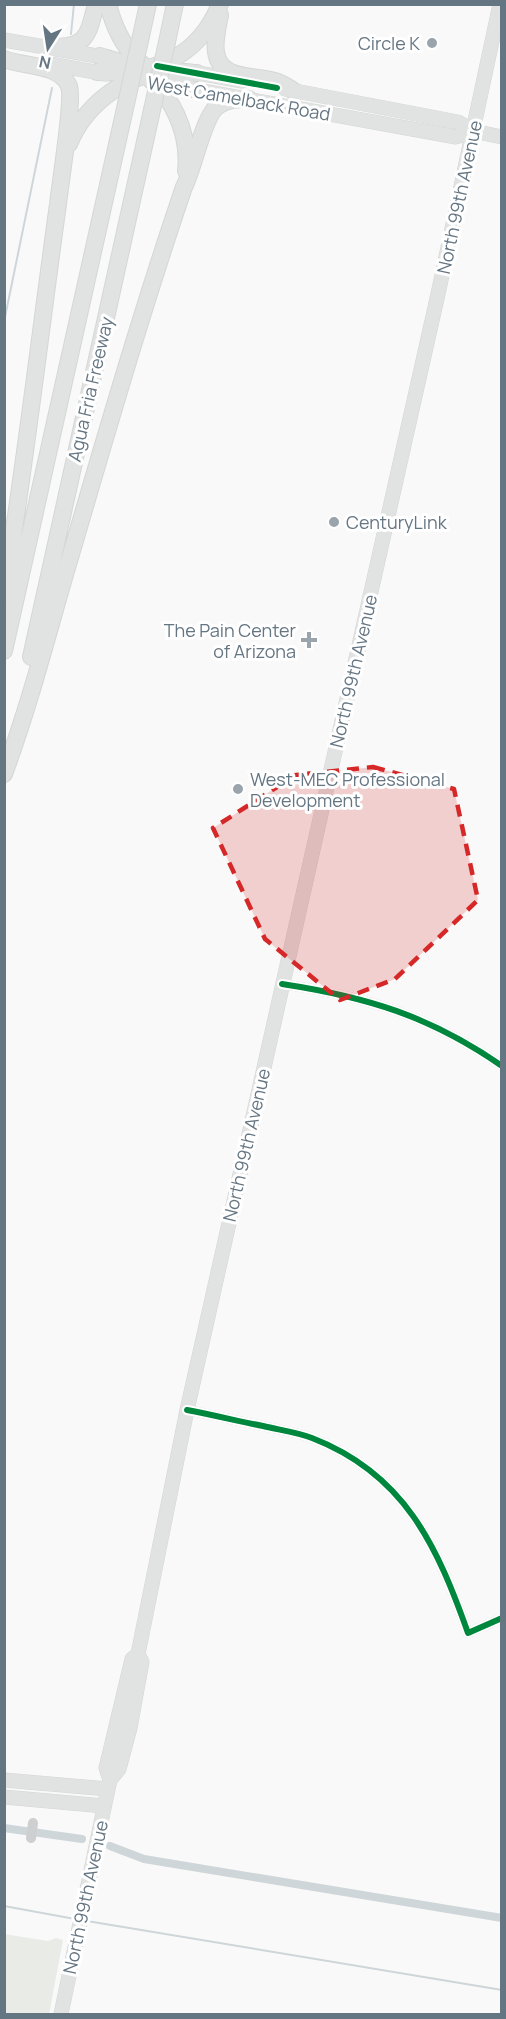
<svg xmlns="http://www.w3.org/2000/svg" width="506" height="2019" font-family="Manrope,sans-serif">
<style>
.green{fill:#e8ebe6}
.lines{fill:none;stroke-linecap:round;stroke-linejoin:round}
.stream{stroke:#ced6d9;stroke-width:2}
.canal{stroke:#ced6d9;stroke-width:8}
.major-casing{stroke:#d5d6d7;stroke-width:15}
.highway-casing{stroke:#d5d6d6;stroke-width:18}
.minor{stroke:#cecfd0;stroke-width:10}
.major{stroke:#e1e2e2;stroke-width:14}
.highway{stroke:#e1e2e2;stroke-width:16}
.highway-bridge-casing{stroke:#d5d6d6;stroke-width:18;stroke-linecap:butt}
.highway-bridge{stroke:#e1e2e2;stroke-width:16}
.cycleway-casing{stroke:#fff;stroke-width:10}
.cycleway{stroke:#00873e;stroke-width:6}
.marked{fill:#d62828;fill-opacity:0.2;stroke:#d62828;stroke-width:4.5;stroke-dasharray:12 8;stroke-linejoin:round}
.poi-dot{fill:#99a4ac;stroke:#fff;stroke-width:2}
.labels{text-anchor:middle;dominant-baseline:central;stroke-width:6;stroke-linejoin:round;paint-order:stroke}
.poi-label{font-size:18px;fill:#657683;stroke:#fff;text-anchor:end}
.street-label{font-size:18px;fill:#657683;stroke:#fff}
</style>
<rect width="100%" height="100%" fill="#f9f9f9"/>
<path class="green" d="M4,1934l44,7 8,-3 7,2 -14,74h-44z"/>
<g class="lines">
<path class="stream" d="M71,34l3,-30
M4,322l48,-234
M4,1906l71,13
M87,1921l415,69"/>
<path class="canal" d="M4,1828l78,11
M110,1846l34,13 358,59"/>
<defs>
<path id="major" d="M4,40l105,18
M45,63l61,11
M187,71l55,10
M181,87l275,50 17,-6
M285,89l173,33 15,9 29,6
M4,1780l104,9
M110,1780l-4,-12 26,-109 6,-5 49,-244 251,-1116 62,-290
M4,1797l100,9
M61,2014l47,-225 2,-9 9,-11 11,-41 12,-66 -4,-8"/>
<path id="highway" d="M108,4c12,48 37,71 83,85
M220,15c-2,12 -6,25 -4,37 4,30 41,22 62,30 6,2 11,6 16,9
M141,36l7,-32
M167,42l8,-38
M49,47c37,1 39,-10 47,-43
M100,56c13,4 27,7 39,15 33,21 51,62 47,100
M4,59c20,8 56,5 65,27 5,14 -9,98 -11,118 -18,130 -33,261 -54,391
M97,72c55,3 101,-13 123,-68
M69,144c15,-37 51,-66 91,-72 12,-2 25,0 37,1
M4,651l122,-547
M31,657l121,-547
M4,774c26,-70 44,-142 65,-213 37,-126 73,-251 115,-374 10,-19 20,-73 34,-81 9,-7 20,-7 31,-7"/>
</defs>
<use href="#major" class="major-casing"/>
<use href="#highway" class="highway-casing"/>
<path class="minor" d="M282,984c85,13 148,32 220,82
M187,1410c26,5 51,11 76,16 16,4 33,6 49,12 93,36 125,108 156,195l34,-15
M31,1838l2,-15"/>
<use href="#major" class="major"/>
<use href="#highway" class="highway"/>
<defs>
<path id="highway-bridge" d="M126,104l15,-68
M152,110l15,-68"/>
</defs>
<use href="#highway-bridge" class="highway-bridge-casing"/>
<use href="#highway-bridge" class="highway-bridge"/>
<defs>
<path id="cycleway" d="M157,66l120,22
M282,984c85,13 148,32 220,82
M187,1410c26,5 51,11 76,16 16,4 33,6 49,12 93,36 125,108 156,195l34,-15"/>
</defs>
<use href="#cycleway" class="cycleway-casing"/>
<use href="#cycleway" class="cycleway"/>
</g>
<path class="marked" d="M373,767l81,22 24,111 -83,79 -55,21 -75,-61 -52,-111 83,-53z"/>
<g class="poi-dot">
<circle cx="432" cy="43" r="6"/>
<circle cx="334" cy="522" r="6"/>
<path d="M306 631h6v6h6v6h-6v6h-6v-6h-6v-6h6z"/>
<circle cx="238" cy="789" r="6"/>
</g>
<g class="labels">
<g class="poi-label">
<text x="420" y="43">Circle K</text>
<text x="346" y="522" text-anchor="start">CenturyLink</text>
<text x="296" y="630">The Pain Center<tspan x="296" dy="21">of Arizona</tspan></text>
<text x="250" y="779" text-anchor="start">West-MEC Professional<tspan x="250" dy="21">Development</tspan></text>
</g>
<g class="street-label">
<text transform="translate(239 98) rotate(10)">West Camelback Road</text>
<text transform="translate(459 197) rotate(-78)">North 99th Avenue</text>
<text transform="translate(90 389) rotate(-77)">Agua Fria Freeway</text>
<text transform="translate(353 671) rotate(-77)">North 99th Avenue</text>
<text transform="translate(246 1145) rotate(-77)">North 99th Avenue</text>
<text transform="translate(85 1897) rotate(-78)">North 99th Avenue</text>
</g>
</g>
<rect width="506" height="2019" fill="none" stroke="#657683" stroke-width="12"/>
<g transform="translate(48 48) rotate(192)" stroke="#ffffff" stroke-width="4.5" paint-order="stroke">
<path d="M0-4.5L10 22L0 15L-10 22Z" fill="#657683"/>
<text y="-9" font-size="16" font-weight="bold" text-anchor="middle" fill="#657683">N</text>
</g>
</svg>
